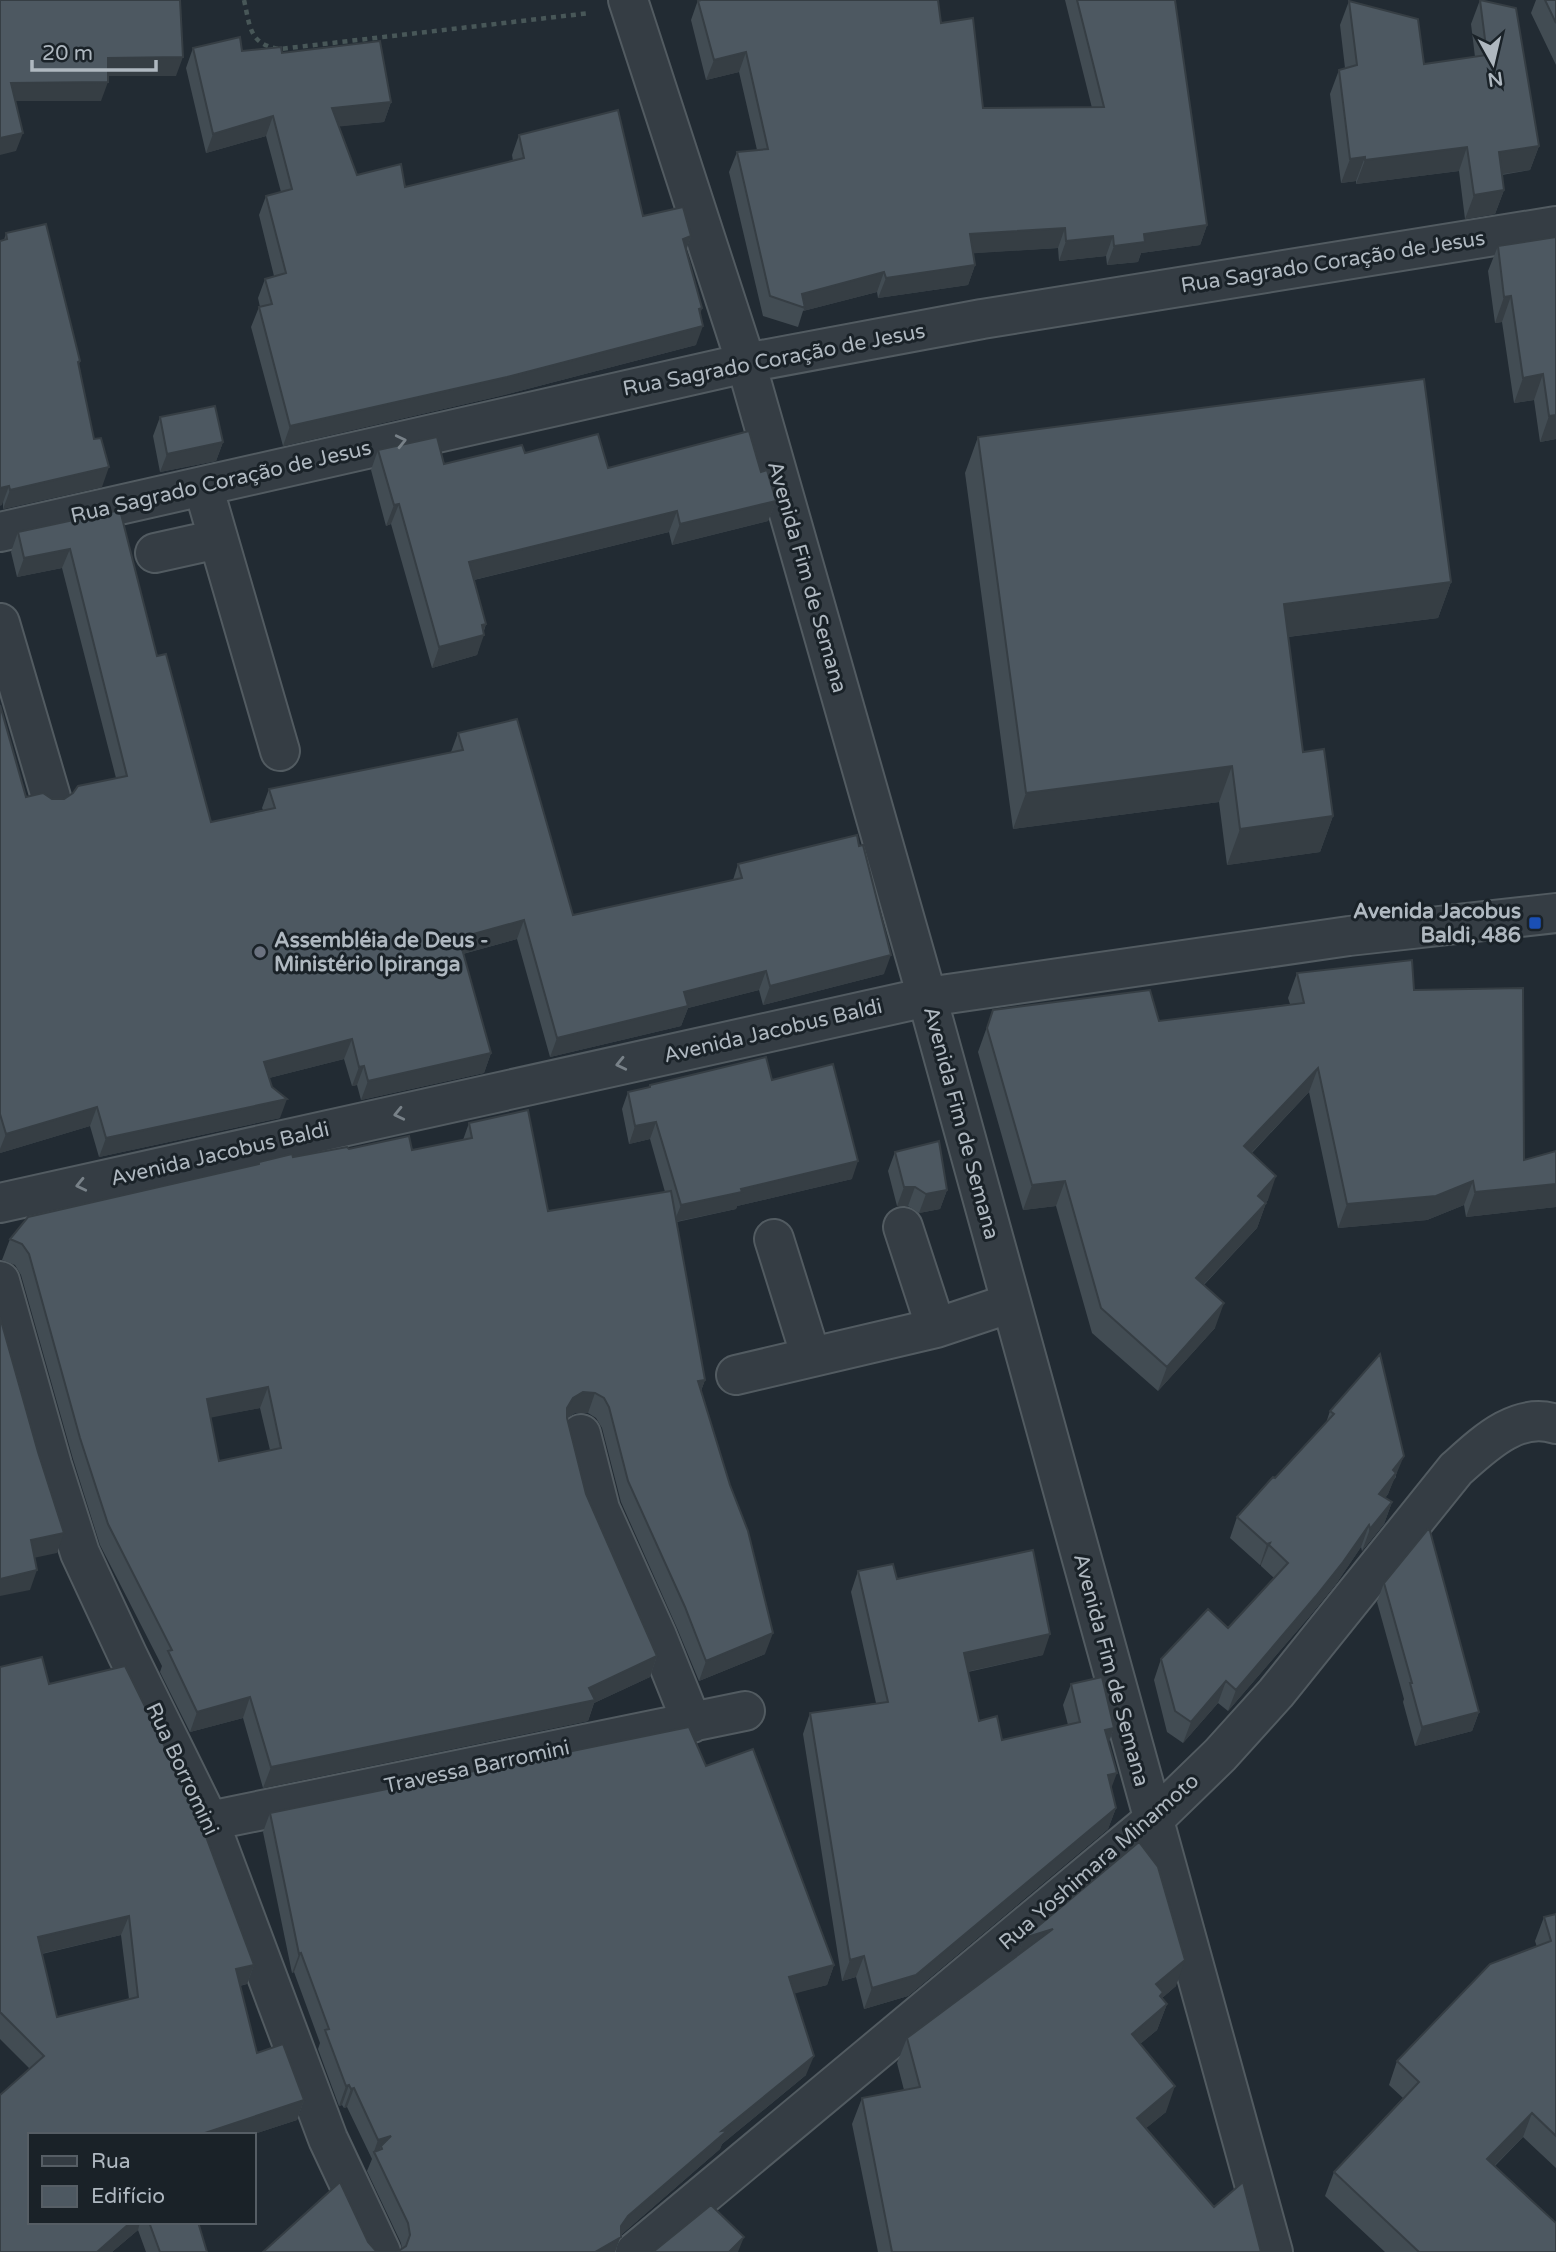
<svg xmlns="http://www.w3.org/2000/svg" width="1556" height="2252" font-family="'Varela Round',sans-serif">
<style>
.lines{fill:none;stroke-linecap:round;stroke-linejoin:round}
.minor-casing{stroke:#525b61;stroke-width:42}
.path{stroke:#485758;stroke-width:4.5;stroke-dasharray:5 5;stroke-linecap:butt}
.minor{stroke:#353d44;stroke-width:38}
.wall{fill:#424c53;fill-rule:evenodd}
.shaded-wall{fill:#363e44}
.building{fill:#4d5861;stroke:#363e44;stroke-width:2;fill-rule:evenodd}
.oneway{stroke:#788188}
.transit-dot{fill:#1a4fb4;stroke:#1a2228;stroke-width:2.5}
.worship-dot{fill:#6b7280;stroke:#1a2228;stroke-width:2.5}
.labels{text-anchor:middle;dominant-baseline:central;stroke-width:6;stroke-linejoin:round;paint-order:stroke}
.street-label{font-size:21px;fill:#afb8c0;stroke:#1a2228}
.poi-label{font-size:21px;font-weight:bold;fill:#afb8c0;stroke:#1a2228;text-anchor:end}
</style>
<rect width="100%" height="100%" fill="#222b33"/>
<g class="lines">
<defs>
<path id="minor" d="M628,0l118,363 181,634 346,1255
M203,486l77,265
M0,532l746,-169 236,-44 574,-93
M155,553l63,-14
M0,623l51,174
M0,1203l927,-206 422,-61 207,-23
M903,1227l33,101
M774,1239l37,118
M0,1281l52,184 28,88 47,101 82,167 119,318 53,113
M736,1375l200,-47 75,-25
M581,1434l19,75 57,127 35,87
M209,1821l536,-110
M635,2252l518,-432 67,-65 56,-62 180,-224c27,-24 61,-58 100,-45"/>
</defs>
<use href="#minor" class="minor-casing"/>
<path class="path" d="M244,0c6,26 5,45 36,49l310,-36"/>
<use href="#minor" class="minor"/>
</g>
<path class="wall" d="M698,0h240l3,23 42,85h109l-27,-108h110l32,225 -7,20 -59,8 -3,9 -31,3 -1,-9 -47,5 -1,-13 -85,5 2,12 -7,20 -90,13 -1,-6 -74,19 -5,16 -35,-11 -34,-144 8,-20 20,-2 -18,-78 -33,8 -15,-60z
M1480,0l59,146 -9,24 -28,5 2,15 -9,24 -30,5 -6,-48 -103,13v-3l-15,2 -11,-89 9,-24 6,-2 -5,-43 9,-24 75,63 51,-7 -4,-33z
M1536,0h20v65l-25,-52z
M193,48l89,5 109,49 -7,20 -45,4 18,49 48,12 108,-26 -1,-6 7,-20 124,81 48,20 -5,14 16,58 -2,6 -4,31 -196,51 -217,50 -32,-119 8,-20h1l-2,-9 7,-19 9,-3 -15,-61 7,-19 15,-4 -15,-56 -60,17 -20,-85z
M6,233l74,128 -1,3 23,123 -99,22 1,-269z
M1556,237v202l-16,3 -6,-42 -20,3 -12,-81 -7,1 -7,-52 10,-25z
M160,417l63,25 -7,19 -56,11 -7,-36z
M978,437l473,145 -13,36 -150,19 15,115 30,64 -13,36 -93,13 -8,-63 -206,27 -48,-356z
M378,450l66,14 81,-11 83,15 153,4 15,29 -8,20 -96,24 -3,-13 -195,48 12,44 -9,31 -45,13 -41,-144 -5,2 -15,-56z
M120,510l37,146 54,166 52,-12 -1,-2 7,-19 182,-37 7,-19 115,182 160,-35 5,-16 146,110 -121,31 -4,-15 -71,18 -7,18 -131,31 -33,-118 -54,15 28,99 -7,20 -123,27 -4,-15 -5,1 -8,-27 -75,19 11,40 -181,39 -9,-31 -90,27v-448l26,92 38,2 52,-21 -54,-210 -45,9 -6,-25 7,-20z
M1297,973l117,17 110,170 32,-9v56l-90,10 -2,-12 -37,15 -89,8 -29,-136 -57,61 16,47 -3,3h1l-9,25 -53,57 11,43 -57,63 -66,-58 -36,-127 -33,4 -45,-158 15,-42 166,11 131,-17 -2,-6z
M772,1080l80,99 -115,27 -1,3 -59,13 28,158 -4,11 64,263 -66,27 -22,-53 -56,-126 -19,-74 -6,-10 -8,-5h-13l-8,5 19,76 71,162 -7,21 -56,26 -6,18 -325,67 -20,-70 -53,14 -30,-60 2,-6 -62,-121 -27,-86 -52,-184 -6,-10 -13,-5 8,-21 248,-75 1,-2 90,-13 63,1 51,-10 6,-17 79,88 117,-19 -15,-53 -21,5 -7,-35 6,-17zM260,1408l10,42 -51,11 -9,-44z
M895,1152l52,38 -7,19 -21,4 -11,-7h-11l-9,-35z
M1380,1354l16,123 -3,4 -5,13 -3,4 7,4 -8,22 -22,27 -1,-4 -25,37 -27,33 -81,94 -10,-8 -35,40 -16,-11 -13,-52 7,-21 67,-31 46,-50 -13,-12v-1h-1l-30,-27 7,-21 38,-39 51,-55 4,-12z
M858,1571l39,8 146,76 -75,17 11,49 23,19 66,-15 -5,-20 8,-21 43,44 -5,14 2,46 5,20 -8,21 -200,167 -44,13 -8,-32 -14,4 -39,-247 7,-21 66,-10 -25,-111z
M1384,1583l95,129 -7,19 -57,15 -12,-44 1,-3 -27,-97z
M42,1657l7,27 76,-18 71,144 58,155 -7,19 -7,2 17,67 26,-9 21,56 -7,20 -46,15h-221v87h168l9,30h-61l-8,-22 -26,22h-112v-157l30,-26 -30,-30v-372zM121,1935l8,64 -72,18 -15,-63z
M706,1766l128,199 -7,20 -33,8 12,82 -84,69 -2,5 -99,86 -6,17h-218l5,-3 -1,-6 -34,-72 5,-12 -25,-52 -3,1 -2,-3 -3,1 -21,-57 2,-6 -26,-71 -2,1 -29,-141 7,-19z
M1556,1914v254l-33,-31 -28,29 61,86h-171l-60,-56 9,-24 69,-74 -14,-13 8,-24 140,-114 -2,-6 9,-24z
M1024,1938l152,48 -14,12 5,6 -10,26 -17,14 26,68 -20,16 68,79 47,45h-383l-26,-128 10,-26 42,-8 -7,-27 10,-25 111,-83z"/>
<path class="shaded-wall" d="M746,52l-7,20 -33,8 8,-20z
M183,57l-7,19h-75l7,-18z
M108,82l-7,19h-97l7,-18z
M391,102l-7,20 -59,6 7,-20z
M273,116l-7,20 -60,17 7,-19z
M23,133l-7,18 -16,4v-17z
M1539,146l-9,24 -40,6 9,-24z
M1467,147l-8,24 -103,13 9,-24z
M1365,157l-9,24 -15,2 9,-24z
M1504,190l-9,24 -30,5 9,-24z
M1207,225l-7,20 -59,8 -3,9 -31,3 7,-19 30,-12z
M1065,228l-7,20 -95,6 7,-20z
M691,236l-7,20 -1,-17z
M1113,236l-7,20 -47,5 7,-20z
M975,265l-7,20 -90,13 8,-20z
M884,272l-7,20 -74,19 2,-3 -3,-14z
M1511,296l-9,26 -7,1 9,-26z
M702,308l-7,19 8,-1 -7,19 -196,51 -217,50 7,-20z
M1543,374l-9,26 -20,3 9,-25z
M1556,415v24l-16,3 9,-26z
M223,442l-7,19 -56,11 7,-18z
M109,467l-7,20 -99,22 7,-19z
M9,486l-7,19 -2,1v-18z
M776,501l-8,20 -96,24 8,-21z
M399,504l-8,20 -5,2 8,-21z
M677,511l-8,21 -208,51 8,-21z
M70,549l-8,19 -45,9 7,-19z
M1451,582l-13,36 -167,21 13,-35z
M486,624l-4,11h2l-7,20 -45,13 7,-21 43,-22z
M1232,766l-13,36 -206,27 13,-36z
M1333,816l-13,36 -93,13 13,-36z
M524,920l-7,19 -66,18 8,-19z
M891,955l-7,19 -121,31 7,-19z
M766,971l-7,19 -71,18 -7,18 -131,31 7,-19 127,-46z
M352,1039l-8,20 -87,22 7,-19z
M491,1053l-7,20 -123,27 7,-19z
M364,1066l-7,19 -5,1 7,-19z
M1318,1068l-9,24 -74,78 9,-24z
M287,1099l-7,19 -181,39 7,-19z
M97,1107l-7,19 -90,27v-4l6,-15z
M656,1122l-6,17 -21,5 6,-18z
M858,1161l-6,18 -115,27 -1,3 -62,13 7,-17 60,-16z
M1276,1176l-8,24 -19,20 9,-24z
M1065,1181l-9,25 -33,4 9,-25z
M1473,1181l-9,24 -37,15 -89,8 9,-24z
M1556,1184v23l-90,10 9,-25z
M904,1187h11l-7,19h-11z
M947,1190l-7,19 -21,4 7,-19z
M1266,1203l-9,25 -70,74 9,-24z
M1224,1303l-9,25 -57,63 9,-24z
M705,1380l-8,21 1,-20z
M268,1387l-8,21 -61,12 8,-21z
M583,1392l12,1 -7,20h-13l-10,6 2,-11 6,-10z
M1404,1456l-16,38 -16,22 7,-22 14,-24z
M1392,1502l-8,22 -22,27 8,-22z
M1369,1525l-8,22 -25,37 -27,33 -81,94 8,-21z
M64,1533l-7,20 -33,7 7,-20z
M1270,1543l-9,22h-1l7,-21z
M37,1570l-7,20 -30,6v-17z
M773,1633l-8,21 -66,27 7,-20z
M1050,1634l-7,21 -87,19 8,-21z
M657,1656l-7,21 -56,26 -6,18 -325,67 8,-21 318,-79z
M1226,1681l-8,22 -35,40 8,-21z
M250,1697l-7,21 -53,14 7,-20z
M1479,1712l-7,19 -57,15 7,-19z
M1114,1728l-8,21 -1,-19z
M1117,1773l-8,21 -1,-19z
M1116,1808l-8,21 -200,167 -44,13 8,-21z
M129,1916l-8,19 -90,21 7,-19z
M1053,1929l-38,34 9,-25z
M301,1953l-7,19 -2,1 7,-19z
M864,1956l-8,21 -14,4 8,-21z
M1185,1960l-9,26 -15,13 6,5 -10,26 -35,29 10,-25 24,-50z
M254,1965l-7,19 -18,4 7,-19z
M834,1965l-7,20 -45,12 7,-20z
M814,2056l-8,19 -84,69 -2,5 -99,86 -6,17h-20l33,-36 94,-85z
M349,2085l-7,20 -3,1 7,-20z
M1175,2086l-9,26 -38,31 9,-25z
M354,2088l-7,19 -3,1 7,-19z
M304,2100l-7,20 -46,15h-52z
M1532,2113l-9,24 -45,45 9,-23z
M391,2136l-9,13 -1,-3 -4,10 -3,-4 -3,8 7,-20z
M131,2222h9l-2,8 -26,22h-15z
M744,2237l-6,15h-9z"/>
<path class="building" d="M0,0h180l3,57 -75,1v24l-97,1 12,50 -23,5z
M701,0h237l3,23 32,-5 10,90 121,-1 -27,-107h98l32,225 -63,9 1,8 -31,4 -1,-10 -47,5 -1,-13 -95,6 5,31 -89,13 -2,-6 -82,22 3,14 -35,-12 -33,-144 31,-3 -22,-97 -32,8 -16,-59z
M1480,0l36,8 23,138 -40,6 5,38 -30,5 -7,-48 -102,13v-3l-15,2 -11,-89 18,-5 -8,-64 69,18 6,45 63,-9z
M1545,0h11v23z
M240,37l2,14 39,-4 1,6 98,-12 11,61 -59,6 25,67 44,-11 4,23 119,-29 -5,-23 99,-25 25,106 40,-9 8,29 -8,3 19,69 -3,1 4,17 -196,51 -217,49 -31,-119 13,-3 -7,-25 21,-6 -20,-77 26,-7 -19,-73 -60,18 -20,-86z
M46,224l34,137 -2,1 16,77 7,-1 8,29 -99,23 -1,-4 -9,2v-247l7,-2 -1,-6z
M1556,237v178l-7,1 -6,-42 -20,4 -12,-82 -7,1 -6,-51z
M1424,379l27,203 -167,22 19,148 21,-3 9,67 -93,13 -8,-63 -206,27 -48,-356z
M215,406l8,36 -56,12 -7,-37z
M749,431l12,41 6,-2 9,31 -96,23 -3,-13 -208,51 17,62 -4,1 2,10 -45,12 -40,-143 -5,1 -16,-55 59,-13 7,27 78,-19 3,8 73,-19 10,34z
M120,510l37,146 9,-2 45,168 64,-14 -6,-19 194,-39 -5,-17 59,-14 56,196 169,-37 -4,-14 119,-29 2,11 4,-1 28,110 -121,31 -4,-15 -82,21 4,14 -131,32 -33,-118 -65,18 32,115 -123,28 -4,-15 -5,1 -7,-28 -88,23 8,25 15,12 -181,39 -9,-31 -91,27 -6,-20v-409l26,92 17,-4 9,6h12l9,-6 5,-7 49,-10 -57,-227 -46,9 -6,-26z
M1412,960l2,30 109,-2 1,172 32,-9v33l-81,8 -2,-11 -37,15 -89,8 -29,-136 -74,78 32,30 -18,20 8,7 -70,75 28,25 -57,64 -66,-59 -36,-127 -33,4 -45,-157 6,-18 157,-20 9,31 145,-18 -7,-30z
M766,1057l6,23 61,-16 25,97 -117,28 1,3 -61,13 -25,-83 -21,4 -7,-34 22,-5v-2z
M528,1110l20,101 123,-20 34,189 -7,1 32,104 18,46 25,102 -67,28 -21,-54 -57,-126 -19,-74 -5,-9 -9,-5 -12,-1 -10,6 -6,10v10l19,76 71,162 -68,32 6,12 -324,67 -21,-70 -53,15 -29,-61 4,-1 -64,-126 -28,-86 -51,-184 -7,-10 -12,-5 18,-22 231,-53v-2l33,-8 1,3 54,-10 2,2 60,-13 3,14 60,-12 -3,-15zM268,1387l13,61 -62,13 -12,-62z
M939,1141l8,49 -21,4 -11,-7h-11l-9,-35z
M0,1317l38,135 26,81 -33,7 6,30 -37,9z
M1380,1354l24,102 -11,14 3,3 -17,21 13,8 -22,27 -1,-4 -26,37 -27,34 -80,94 -10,-9 -35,41 -16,-11 -14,-52 47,-50 20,19 60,-65 -19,-18 1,-2 -3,1 -30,-27 36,-40 2,1 59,-64 -4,-3z
M1428,1529l2,2 49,181 -57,15 -12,-44h2l-28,-100z
M1033,1550l17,84 -86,19 15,68 18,-5 5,24 78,-18 -9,-38 31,-7 12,51 -9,2 12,43 -9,2 8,33 -200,167 -44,13 -8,-32 -14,4 -40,-247 78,-11 -30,-131 35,-7 4,15z
M42,1657l7,27 76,-18 71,144 58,155 -18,4 21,84 26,-9 21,56 -105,35h-169v87h101l-34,30h-97v-157l44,-39 -44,-44v-345zM129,1916l9,81 -81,20 -19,-80z
M689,1727l17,39 47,-17 81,216 -45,12 25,79 -92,75 6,-1 -100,86 -7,10v11l-26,15h-198l9,-6 4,-11 -2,-12 -34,-71 8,-3 -1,-3 10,-10 -13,4 -24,-52 -3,1 -2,-4 -3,1 -21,-56 4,-1 -28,-76 -2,1 -29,-141z
M1139,1842l19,25 27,93 -29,24 7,8 -3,4 7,8 -35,30 43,52 -38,32 77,89 29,-25 18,70h-369l-30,-154 58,-11 -13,-49 146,-109 -29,9z
M1556,1914v222l-24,-23 -45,46 69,64v29h-137l-85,-80 85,-90 -22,-21 93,-97 61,-23 -7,-24z
M340,2182l28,60 7,8 5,2h-117z
M711,2205l33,32 -15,15h-76z
M149,2222h49l9,30h-47z"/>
<defs><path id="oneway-chevron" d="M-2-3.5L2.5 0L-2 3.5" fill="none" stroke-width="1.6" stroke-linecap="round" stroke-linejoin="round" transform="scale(1.75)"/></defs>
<g class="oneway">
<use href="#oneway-chevron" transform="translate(401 441) rotate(-13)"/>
<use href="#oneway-chevron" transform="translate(621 1064) rotate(167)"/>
<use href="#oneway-chevron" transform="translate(399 1114) rotate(167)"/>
<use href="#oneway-chevron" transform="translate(81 1185) rotate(167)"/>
</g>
<rect class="transit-dot" x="1528" y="916" width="14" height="14" rx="3.5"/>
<circle class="worship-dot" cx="260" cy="952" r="7"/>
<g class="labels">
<g class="street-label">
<text transform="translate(1333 262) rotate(-9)">Rua Sagrado Coração de Jesus</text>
<text transform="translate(774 360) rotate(-11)">Rua Sagrado Coração de Jesus</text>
<text transform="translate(221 482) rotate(-13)">Rua Sagrado Coração de Jesus</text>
<text transform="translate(807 577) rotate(74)">Avenida Fim de Semana</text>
<text transform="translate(773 1031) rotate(-13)">Avenida Jacobus Baldi</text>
<text transform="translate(961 1123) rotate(75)">Avenida Fim de Semana</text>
<text transform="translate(220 1154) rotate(-13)">Avenida Jacobus Baldi</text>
<text transform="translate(1111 1670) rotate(75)">Avenida Fim de Semana</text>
<text transform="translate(477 1767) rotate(-12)">Travessa Barromini</text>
<text transform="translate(182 1769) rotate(65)">Rua Borromini</text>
<text transform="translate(1099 1862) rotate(-41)">Rua Yoshimara Minamoto</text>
</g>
<g class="poi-label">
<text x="1521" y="911">Avenida Jacobus<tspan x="1521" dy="24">Baldi, 486</tspan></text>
<text x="274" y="940" text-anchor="start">Assembléia de Deus -<tspan x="274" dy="24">Ministério Ipiranga</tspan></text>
</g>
</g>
<rect x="28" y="2133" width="228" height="91" fill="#1a2228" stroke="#565e65" stroke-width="2"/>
<rect x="42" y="2156" width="35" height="10" fill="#353d44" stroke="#565e65" stroke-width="2"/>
<text x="91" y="2168" font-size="21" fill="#afb8c0">Rua</text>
<rect x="42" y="2186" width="35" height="21" fill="#4d5861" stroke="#565e65" stroke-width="2"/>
<text x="91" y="2203" font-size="21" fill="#afb8c0">Edifício</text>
<g transform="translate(1493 63) rotate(172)" stroke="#1a2228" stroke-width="5" paint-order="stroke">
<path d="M0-5L12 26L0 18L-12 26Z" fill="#afb8c0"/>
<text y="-10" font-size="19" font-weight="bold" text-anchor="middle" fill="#afb8c0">N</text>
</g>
<path d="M32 60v10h124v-10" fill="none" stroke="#afb8c0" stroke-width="3.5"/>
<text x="42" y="60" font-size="21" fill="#afb8c0" stroke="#1a2228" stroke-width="5" paint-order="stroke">20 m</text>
</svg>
